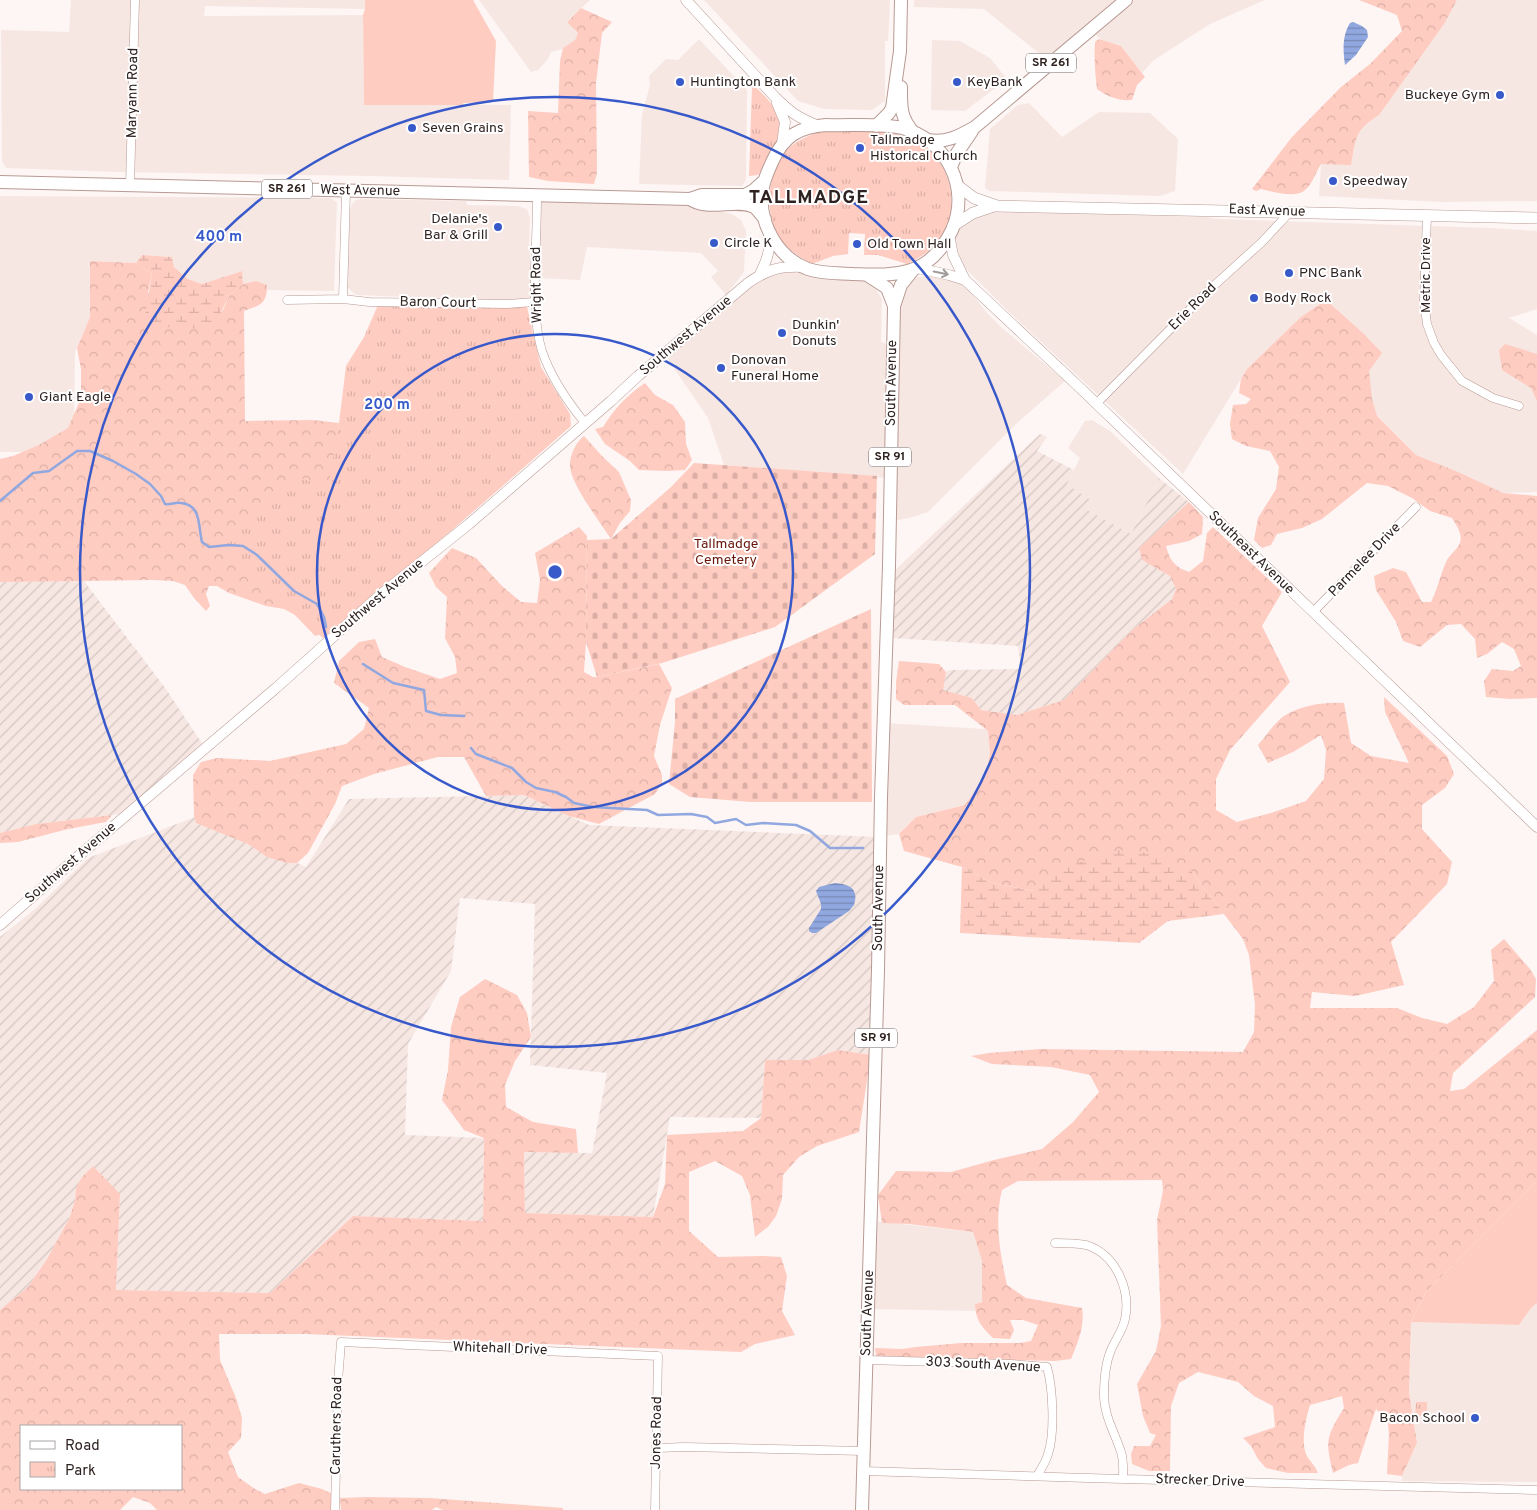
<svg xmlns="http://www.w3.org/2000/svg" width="1537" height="1510" font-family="Overpass,sans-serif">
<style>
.built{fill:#f7e7e3}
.industrial{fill:url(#industrial-furrows)}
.grass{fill:#ffccc1}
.forest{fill:url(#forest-crowns);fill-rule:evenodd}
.wetland{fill:url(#wetland-marsh)}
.cemetery{fill:url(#cemetery-stones)}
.park{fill:url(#park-tufts)}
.water{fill:url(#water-rules)}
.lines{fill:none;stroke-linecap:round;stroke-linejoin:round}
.stream{stroke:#90a7e0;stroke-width:2.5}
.minor-casing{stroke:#b89a93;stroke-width:9}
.tertiary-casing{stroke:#b89a93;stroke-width:11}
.secondary-casing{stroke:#b89a93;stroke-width:12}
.primary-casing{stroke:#b89a93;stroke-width:14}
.minor{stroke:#fff;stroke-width:8}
.tertiary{stroke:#fff;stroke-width:10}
.secondary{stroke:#fff;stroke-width:11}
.primary{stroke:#fff;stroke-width:12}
.oneway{stroke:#a19c9b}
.ring{fill:none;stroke:#3859ca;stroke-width:2.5}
.poi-dot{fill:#3859ca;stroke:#fff;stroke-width:2}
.labels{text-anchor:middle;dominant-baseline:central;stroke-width:4;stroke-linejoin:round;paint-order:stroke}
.shield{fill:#fff;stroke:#6d6564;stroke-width:1}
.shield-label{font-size:12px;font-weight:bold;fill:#2f2321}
.poi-label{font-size:14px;fill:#2f2321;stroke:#fff;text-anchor:start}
.street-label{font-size:14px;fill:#2f2321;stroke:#fff}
.park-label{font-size:14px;fill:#671609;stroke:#fff}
.district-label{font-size:19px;font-weight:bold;letter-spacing:1px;fill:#2f2321;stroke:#fff}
.centre{fill:#3859ca;stroke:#fff;stroke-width:2.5}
.ring-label{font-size:15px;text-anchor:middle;font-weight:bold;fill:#3859ca;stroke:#fff;stroke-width:4;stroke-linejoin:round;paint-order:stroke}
</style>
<defs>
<pattern id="industrial-furrows" width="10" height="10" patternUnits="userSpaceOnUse" patternTransform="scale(1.25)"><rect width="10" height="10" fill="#f7e7e3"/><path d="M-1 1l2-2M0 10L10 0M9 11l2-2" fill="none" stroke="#d4c6c2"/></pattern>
<pattern id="forest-crowns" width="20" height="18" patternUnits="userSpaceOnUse" patternTransform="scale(1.25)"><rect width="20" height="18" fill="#ffccc1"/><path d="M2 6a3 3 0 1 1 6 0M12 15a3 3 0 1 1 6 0" fill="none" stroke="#dbafa6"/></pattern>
<pattern id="wetland-marsh" width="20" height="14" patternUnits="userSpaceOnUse" patternTransform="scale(1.25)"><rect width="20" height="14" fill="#ffccc1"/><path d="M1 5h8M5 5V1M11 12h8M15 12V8" fill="none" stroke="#dbafa6"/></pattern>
<pattern id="cemetery-stones" width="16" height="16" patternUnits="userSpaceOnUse" patternTransform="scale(1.25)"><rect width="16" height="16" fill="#ffccc1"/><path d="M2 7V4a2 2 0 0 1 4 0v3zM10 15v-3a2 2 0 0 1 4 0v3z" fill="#dbafa6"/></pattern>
<pattern id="park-tufts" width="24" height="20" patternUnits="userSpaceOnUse" patternTransform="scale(1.25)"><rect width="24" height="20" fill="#ffccc1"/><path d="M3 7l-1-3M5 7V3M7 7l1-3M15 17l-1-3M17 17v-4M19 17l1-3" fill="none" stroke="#dbafa6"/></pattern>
<pattern id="water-rules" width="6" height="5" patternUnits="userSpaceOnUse" patternTransform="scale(1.25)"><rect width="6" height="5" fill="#90a7e0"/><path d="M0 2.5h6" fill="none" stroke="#7688b5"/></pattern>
</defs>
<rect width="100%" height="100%" fill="#fdf6f5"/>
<path class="built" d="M71,0h294v9l-160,-3 -1,10 159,-1 1,89 147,1 -2,75 -139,-4 -252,-4 -112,-4 -4,-7 -1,-131 68,2z
M479,0h111l-23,21 11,12 -3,7 -13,9 -11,3 -3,7 -10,11 -7,2z
M704,0h186l-2,41h-3v60l-13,9 -48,-1 -26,-8z
M914,0h202l-70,59 -62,-50 -70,-2z
M1134,0h131l-55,24 -56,36 -12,13 -21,-27 -18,-5 -8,-7z
M1457,0h80v201l-95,1 -123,-6 2,-32h24l19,-46 80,-94z
M699,39l48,51 -1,90 -4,6 -103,-2 3,-69 8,-30 -1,-9 17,-17 12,1z
M932,40l28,1 30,17 17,21 -42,32 -34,-1z
M1029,103l33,34 37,-25 51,1 28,26 -3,52 -15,5 -171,-5 -4,-3 5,-59 28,-24z
M537,195l131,3 64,16 9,6 5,11 -2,41 -18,23 -15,-18 7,-6 -17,-18 -114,-6 -7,33 -45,-2z
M0,196l330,2 7,4 -3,89 -67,-1 -1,-5 -10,-4 -13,3 -1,-13 -40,13 -14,-5 -14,-12 -2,-10 -30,-2 -6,8 -46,-2v56l-15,35 -1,64 -6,18 -41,18h-27z
M361,199l105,2 1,4 50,1 10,3 3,9 -1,28 5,56 -72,1v-4l-106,-4 -9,-8 3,-78 2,-5 4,-4z
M994,211l211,6 14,2 272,9 46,3v78l-28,9 28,17v157l-34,1 -57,-20 -30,-18 -39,-39 -40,-103v-3l-11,-10 -79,69 -64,105 -174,-162 -45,-45 -7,-12 -3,-10 3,-14 8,-10z
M803,269l68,13 11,17 -1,43 7,2 -1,134 -163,-13 -16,-47 -41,-60 79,-70 28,-18z
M929,275l30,7 11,10 18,22 13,13 64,54 -49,43 -88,88 -19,6 -16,3 7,-226 9,-16z
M1092,420l18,11 49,47 -28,56 -44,-24 5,-9 -25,-17 13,-26 -12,-10 17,-27z
M885,723l100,6 3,2 2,22 -4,22 -21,30 -49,12 -17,17 -15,2z
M874,1221l99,11 9,29v41l-7,2v7l-104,-2z
M1537,1303v179l-135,-1v-5l15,-33 -8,-51 2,-70 108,3 12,-17z"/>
<path class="industrial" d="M1040,434l7,3 -10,14 37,19 -7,14 25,17 -5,9 44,24 28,-56 30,24 -49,46 2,12 28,16 6,13 -4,10 -40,31 -68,70 -47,15 -36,-5 -9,-12 -30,-8 4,-18 4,-2 71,-1 -3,-23 -126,-8 2,-67z
M38,581h46l82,108 39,59 -76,65 -93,11 -36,9v-251z
M524,795l65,30 289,12 -7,218 -33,-5 -30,10h-43l-4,58 -91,-1 -17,100 -128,-4 -1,-61 68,1 15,-80 -77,-8 5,-161 -75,-6 -9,73 -43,73 -3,91 79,3 -1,83 -130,-5 -83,77 -154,-3 4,-95 -44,-7 -1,12 -5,17 -23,42 -19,28 -28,23v-373l35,-28 53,-51 107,-41 111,50 43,-68z"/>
<path class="grass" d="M365,0h108l23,41 -3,61 -30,1v2h-99l-1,-90 2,-6z
M1537,1181v122l-6,5 -12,17 -108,-3 15,-30z"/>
<path class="forest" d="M1359,0h98l-13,24 -65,91c-25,15 -23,24 -28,50l-30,-1c-5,8 -9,21 -17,27 -10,7 -32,1 -43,-2l-5,2 -4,-2 40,-52 49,-50 29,-23 32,-33 -5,-16z
M581,8l31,14 -10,11 -6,50 1,90 -3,11 -46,-3 -19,-4 -1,-66 30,2 2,-52 3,-13 12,-8 3,-7 -11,-11z
M1099,39l22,7 24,31 -8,8 -5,15c-13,1 -24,-3 -35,-11 -2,-16 -3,-31 -2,-47z
M90,261l46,2 16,11 -4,19 74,19 7,-16 14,-12 13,-3 11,4c0,20 -7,20 -23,26l1,110 68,-1 26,3 -14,210 -10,3 -20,-21 -11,-6 -18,-3 -37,-13 -12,-7h-8l-3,8 4,12 -4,5 -12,-13 -9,-13 -12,-4 -20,-1 -153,2v-123l13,-3 26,-11 29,-17 13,-30v-29l-4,-21 13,-31z
M1326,300l38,34 18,19 -13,18 3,28 5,17 39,39 42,17 45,21 34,3v202l-28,1 -23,-2 -2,-16 8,-12 21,2 8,-5 -7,-17 -12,-7 -15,12 -10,4 -2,-19 -14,-15 -14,1 -27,22 -17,-6 -7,-19 -20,-32 -2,-14 19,-8 13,4 16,30h9c7,-13 9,-27 15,-40 3,-7 11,-12 14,-19 3,-9 -4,-18 -8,-25l-22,-7 -18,-13 -24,-12 -21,-3 -45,36 -20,9 -25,6 -6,11 -9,3 -8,-8 4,-22 18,-29 3,-22 -9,-16 -24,-5 -14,-7 -2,-15 3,-19 13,-1 5,-5 -12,-6 2,-14 6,-10 54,-52z
M1505,344l32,10v47l-6,-13 -29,-18 -3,-20z
M645,383l10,12 18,10 12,17 1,22 6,16 -7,10 -18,1 -28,-1 -9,-9 -25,-17 -10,-15 8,-2c12,-19 23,-31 42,-44z
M584,436l18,20 17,16 12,28 -1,11 -10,12 -9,16c-11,-17 -39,-53 -41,-72 -1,-11 6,-25 14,-31z
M1189,502l14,15 -1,17 -13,7 -23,5c4,15 9,21 23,26l14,-11 4,-28 6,-6 69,65 -20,34 28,56 -60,68 -14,29v31l21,12 34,-9 35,-12 18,-22 2,-29 -5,-15 -28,17 -25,11 -10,-18c8,-9 17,-23 26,-29 18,-11 40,-14 60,-13l7,40 20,13 38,7 -24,-51 -1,-15 63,59 7,18 -9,14 -23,17v24l30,33 -5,22 -56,58 13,43 -49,11 -43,-4 -2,16h87l25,10 25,6 27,-17 20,-26 -3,-31 13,-11 26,30 6,10 -1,18 -82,76 -3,18 14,-2 73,-59v151l-111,111 -15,30 -2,70 8,51 -15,33 -15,-2 2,-40 -1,-11 -12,-14 -18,54 -9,2 -16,8c-8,-33 -7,-36 11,-65l-2,-12 -32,9c-4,13 -10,38 -3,51 4,7 8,9 11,17h-30l-22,-5 -8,-9 -7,-13 -8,-8 32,-11 -2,-21 -19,-10 -16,-14 -40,-10 -19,11 -8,23 -1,65h-21l-17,-7 -1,-10 3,-8h16l6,-11 -6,-2 -7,-17 -6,-32 19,-33 5,-25 -4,-106 6,-29 -1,-11 -144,1 -16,9c-8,31 -2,64 5,95l19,13 56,10c3,18 -4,34 -11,51l-16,2 -179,-5 -1,-8 27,1 14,-2 45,-4h59l11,-2 7,-16 -15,-5h-13l4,10 -4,9 -17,-1c-11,-10 -18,-19 -18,-34l7,-2v-41l-9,-29 -64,-8 -27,-1 -4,-28 18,-24 55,1 43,-12 48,-11 31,-27 26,-30 -9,-17 -39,-8 -59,-3 -21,-8 18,-3 51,-4 203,3 11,-20 1,-27 -6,-50 -6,-16 -52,-68 -140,5 -16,15 -43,-8 -30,-16 -58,-16 -5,-17 17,-17 49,-12 21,-30 4,-22 -2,-22 -33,-26h-51l-8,-6v-17l3,-21 40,3 7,8 -3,18 29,8 9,12 36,5 47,-15 68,-70 40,-31 4,-10 -6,-13 -28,-16 -3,-12z
M579,527l8,9 -1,106 -2,30 9,5h4l62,-13 13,24 -12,37 -6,31 8,19v8l-7,11 -56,30 -30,-8 -45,-21 -38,1 -22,-39h-26l-64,17 -32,12 -7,18 -27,49 -11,10h-10l-20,-6 -19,-13 -52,-21 -2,-7 -1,-41 8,-13 16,-4 53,3 76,-17 18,-15 5,-21 -35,-25 5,-22 20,-19 16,-3 7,18 23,10 35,12 17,-6 -2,-16 -10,-19 2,-41 -11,-10 -7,-14 23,-25 24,10 26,28 19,16 16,1 3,-23 -5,-27z
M112,815l-6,7 -38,7 -50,13 -18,1v-10l36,-9z
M485,979l32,16 10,18 4,24 -16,24 -10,24 1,22 27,15 43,7 2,24 -54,-1 1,61 128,4 12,-33 2,-49 76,-4 18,-13 4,-58h43l30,-10 33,5 -12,77 -42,14 -18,11 -16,18 -1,24 -6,17 -8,11 -13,10 -5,-42 -8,-19 -27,-15 -26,11v59l29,26 44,-1 19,1 6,19 -5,35 13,24 -40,9 -14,8 -436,-18h-86l1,26 16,38 6,20 -1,20 -13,14 10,25 17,12 10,5 34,-11 23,6 13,6v15h-178l-7,-7 -17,-6 -13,13h-120v-200l28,-23 19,-28 23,-42 5,-17 1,-12 6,-11 11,-11 27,28 -4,96 154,3 83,-77 130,5 1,-83 -20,-8 -22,-30 6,-30 3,-43 9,-30zM21,1426h160v63h-160z
M367,1497l63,1 133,10v2h-120l-7,-3 -4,3h-91l-1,-12z"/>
<path class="wetland" d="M142,255l30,2 2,10 14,12 14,5 40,-13 1,13 -14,12 -17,34 -55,-4 -12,-10 7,-42 -16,-11z
M1118,850l32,3 41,18 33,43 -56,7 -29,22 -179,-10 2,-66 30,16 42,8 17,-15 17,-10z"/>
<path class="cemetery" d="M694,463l183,13 -2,78 -100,73 -113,36 -65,14 -11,-35 1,-102 24,-1 59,-51z
M871,609l1,193h-122l-60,-5 -21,-13 6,-62v-23z"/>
<path class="park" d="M746,81h4c10,11 26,24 31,39 6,15 -15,43 -23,55l-9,1 3,-89z
M819,131c22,1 79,-2 96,8 35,19 49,69 23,102 -8,11 -19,17 -31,23l-29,-9h-14l1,-21 -16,-1 -1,21 -15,2 -21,8c-12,-7 -24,-14 -34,-25 -2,-3 -3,-7 -4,-11 -9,-26 -5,-59 15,-80 8,-8 20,-12 30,-17z
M378,305l149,2 14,60 29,47 1,12 -120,105 -128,107 -104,-86 74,-77 35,13 11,-65 7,-57 18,-29z
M1416,1402h11v14h-12z"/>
<path class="water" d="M1353,22l9,4 5,4 1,7 -12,18 -11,10c-2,-14 -3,-29 5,-42z
M835,883c15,1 24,6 19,22l-5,6 -33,22h-4l-3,-2v-3l12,-19v-5l-5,-13 3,-4z"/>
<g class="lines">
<path class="stream" d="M0,501l33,-28 16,-2 28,-20h13l23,10 23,13 14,10 11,12 4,8c6,1 10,-2 16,-1 21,2 17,24 21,39l7,5 20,-2 14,1 14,9 37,36 23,13 7,13 2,10
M363,664l30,19 31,7 2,21 15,4 23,1
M471,748l5,6 36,14 14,14 10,6 19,4 11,5 8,6 19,4 54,3 11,5 33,-1 16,3 8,6 21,-4 10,6 17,-2 33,2 14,6 20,17h33"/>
<defs>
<path id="minor" d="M130,185l5,-185
M537,195c0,24 -1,48 -2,73 0,28 -1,56 7,83 9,27 25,50 43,72
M1427,216l-3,84 3,24 7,19 7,12 21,26 31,17 26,8
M343,299l3,-108
M287,300l56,-1 26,3 138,2 27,-2
M1096,404l112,-113 54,-49 28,-30
M1313,612l103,-105
M1055,1243c10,0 21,0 31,2 30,9 45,45 39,74 -2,11 -10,21 -14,31 -6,14 -7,29 -7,45 0,21 11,38 17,57 3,9 2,18 2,27
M867,1360l144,4 36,3c6,21 8,67 1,87 -2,8 -7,15 -11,22
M658,1448l26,-1 180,4
M863,1471l224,7 450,12
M335,1510l3,-129 3,-39 317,14 -3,154"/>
<path id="tertiary" d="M686,0l89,97c15,15 23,21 44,29
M777,103l8,19 -3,22
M949,235l4,20 12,25
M917,268l32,7 16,5 112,105 460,442
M759,276c8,-16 11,-24 11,-42
M0,925l82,-72 194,-165 104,-93 89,-71 142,-123 27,-25 110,-93c20,-14 32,-17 56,-16"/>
<path id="secondary" d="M957,185l17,13 23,8 540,12
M953,226l20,-13 21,-7"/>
<path id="primary" d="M901,87c0,20 -1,30 13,46
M826,125c24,1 53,-2 76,3 44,11 69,60 50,102 -22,46 -54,46 -99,44 -15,-1 -31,0 -45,-5 -30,-11 -49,-45 -46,-76 1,-12 6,-22 11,-33 11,-24 26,-33 53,-35z
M876,126l13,-13 3,-5 8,-57 1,-51
M928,140c19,3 31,-4 47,-13l151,-127
M951,167l6,-14 15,-22
M0,182l690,17 12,-4h43l9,-5 11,-10
M690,199c18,13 46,-1 64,8 4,3 7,8 11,12
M867,275l20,13 7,18
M862,1510l16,-540 3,-173 8,-231 5,-260 7,-21 12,-15"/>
</defs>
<use href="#minor" class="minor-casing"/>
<use href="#tertiary" class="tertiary-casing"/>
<use href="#secondary" class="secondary-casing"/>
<use href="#primary" class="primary-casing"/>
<use href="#minor" class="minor"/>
<use href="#tertiary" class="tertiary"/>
<use href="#secondary" class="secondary"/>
<use href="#primary" class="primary"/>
</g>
<defs><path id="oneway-shaft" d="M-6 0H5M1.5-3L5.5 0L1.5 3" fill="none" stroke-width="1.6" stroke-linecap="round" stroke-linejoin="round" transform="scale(1.25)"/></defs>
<use class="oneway" href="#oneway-shaft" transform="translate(941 273) rotate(12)"/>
<g class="ring">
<circle cx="555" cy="572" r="238"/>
<circle cx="555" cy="572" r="475"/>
</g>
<g class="poi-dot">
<circle cx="680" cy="82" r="5"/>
<circle cx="957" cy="82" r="5"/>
<circle cx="1500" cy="95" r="5"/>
<circle cx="412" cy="128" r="5"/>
<circle cx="860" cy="148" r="5"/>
<circle cx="1333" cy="181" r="5"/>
<circle cx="498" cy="227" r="5"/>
<circle cx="714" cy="243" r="5"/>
<circle cx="857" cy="244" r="5"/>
<circle cx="1289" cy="273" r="5"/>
<circle cx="1254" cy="298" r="5"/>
<circle cx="782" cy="333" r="5"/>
<circle cx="721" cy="368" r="5"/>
<circle cx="29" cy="397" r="5"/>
<circle cx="1475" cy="1418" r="5"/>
</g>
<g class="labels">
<g class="shield">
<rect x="1026" y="53.5" width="50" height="19" rx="4"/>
<rect x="262" y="179.5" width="50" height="19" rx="4"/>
<rect x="869" y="447.5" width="42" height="19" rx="4"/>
<rect x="855" y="1028.5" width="42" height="19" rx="4"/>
</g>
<g class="shield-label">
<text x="1051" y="63">SR 261</text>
<text x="287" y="189">SR 261</text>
<text x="890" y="457">SR 91</text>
<text x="876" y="1038">SR 91</text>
</g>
<g class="poi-label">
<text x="690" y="82">Huntington Bank</text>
<text x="967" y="82">KeyBank</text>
<text x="1490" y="95" text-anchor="end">Buckeye Gym</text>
<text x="422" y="128">Seven Grains</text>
<text x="870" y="140">Tallmadge<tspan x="870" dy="16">Historical Church</tspan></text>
<text x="1343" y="181">Speedway</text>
<text x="488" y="219" text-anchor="end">Delanie's<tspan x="488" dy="16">Bar &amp; Grill</tspan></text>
<text x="724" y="243">Circle K</text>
<text x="867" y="244">Old Town Hall</text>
<text x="1299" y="273">PNC Bank</text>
<text x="1264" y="298">Body Rock</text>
<text x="792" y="325">Dunkin'<tspan x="792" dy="16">Donuts</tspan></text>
<text x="731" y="360">Donovan<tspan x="731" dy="16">Funeral Home</tspan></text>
<text x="39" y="397">Giant Eagle</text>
<text x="1465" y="1418" text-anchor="end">Bacon School</text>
</g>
<g class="street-label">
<text transform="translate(133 93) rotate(-89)">Maryann Road</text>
<text transform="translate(360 191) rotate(1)">West Avenue</text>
<text transform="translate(1267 211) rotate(2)">East Avenue</text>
<text transform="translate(1426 275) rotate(-90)">Metric Drive</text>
<text transform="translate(537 285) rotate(-91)">Wright Road</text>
<text transform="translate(438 303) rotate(1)">Baron Court</text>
<text transform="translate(1193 307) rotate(-45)">Erie Road</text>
<text transform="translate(686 336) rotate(-40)">Southwest Avenue</text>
<text transform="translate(892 383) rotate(-89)">South Avenue</text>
<text transform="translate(1251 553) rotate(44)">Southeast Avenue</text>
<text transform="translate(1365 560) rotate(-46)">Parmelee Drive</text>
<text transform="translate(378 599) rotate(-40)">Southwest Avenue</text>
<text transform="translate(71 863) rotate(-41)">Southwest Avenue</text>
<text transform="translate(879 908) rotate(-89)">South Avenue</text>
<text transform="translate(868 1313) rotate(-88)">South Avenue</text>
<text transform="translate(500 1349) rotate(2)">Whitehall Drive</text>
<text transform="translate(983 1365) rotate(3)">303 South Avenue</text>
<text transform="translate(337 1426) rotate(-89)">Caruthers Road</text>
<text transform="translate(657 1433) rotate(-89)">Jones Road</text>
<text transform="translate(1200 1481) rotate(2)">Strecker Drive</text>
</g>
<g class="park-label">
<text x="726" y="544">Tallmadge<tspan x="726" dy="16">Cemetery</tspan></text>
</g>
<g class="district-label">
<text x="809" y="198">TALLMADGE</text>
</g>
</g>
<circle cx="555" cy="572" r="8" class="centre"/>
<g class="ring-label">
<text x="219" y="241">400 m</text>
<text x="387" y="409">200 m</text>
</g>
<rect x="20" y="1425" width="162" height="65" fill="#ffffff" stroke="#aca7a6"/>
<rect x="30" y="1441" width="25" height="8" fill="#ffffff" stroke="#aca7a6"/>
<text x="65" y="1450" font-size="15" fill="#2f2321">Road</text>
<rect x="30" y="1462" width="25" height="15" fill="url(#park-tufts)" stroke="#aca7a6"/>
<text x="65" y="1475" font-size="15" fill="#2f2321">Park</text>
</svg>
